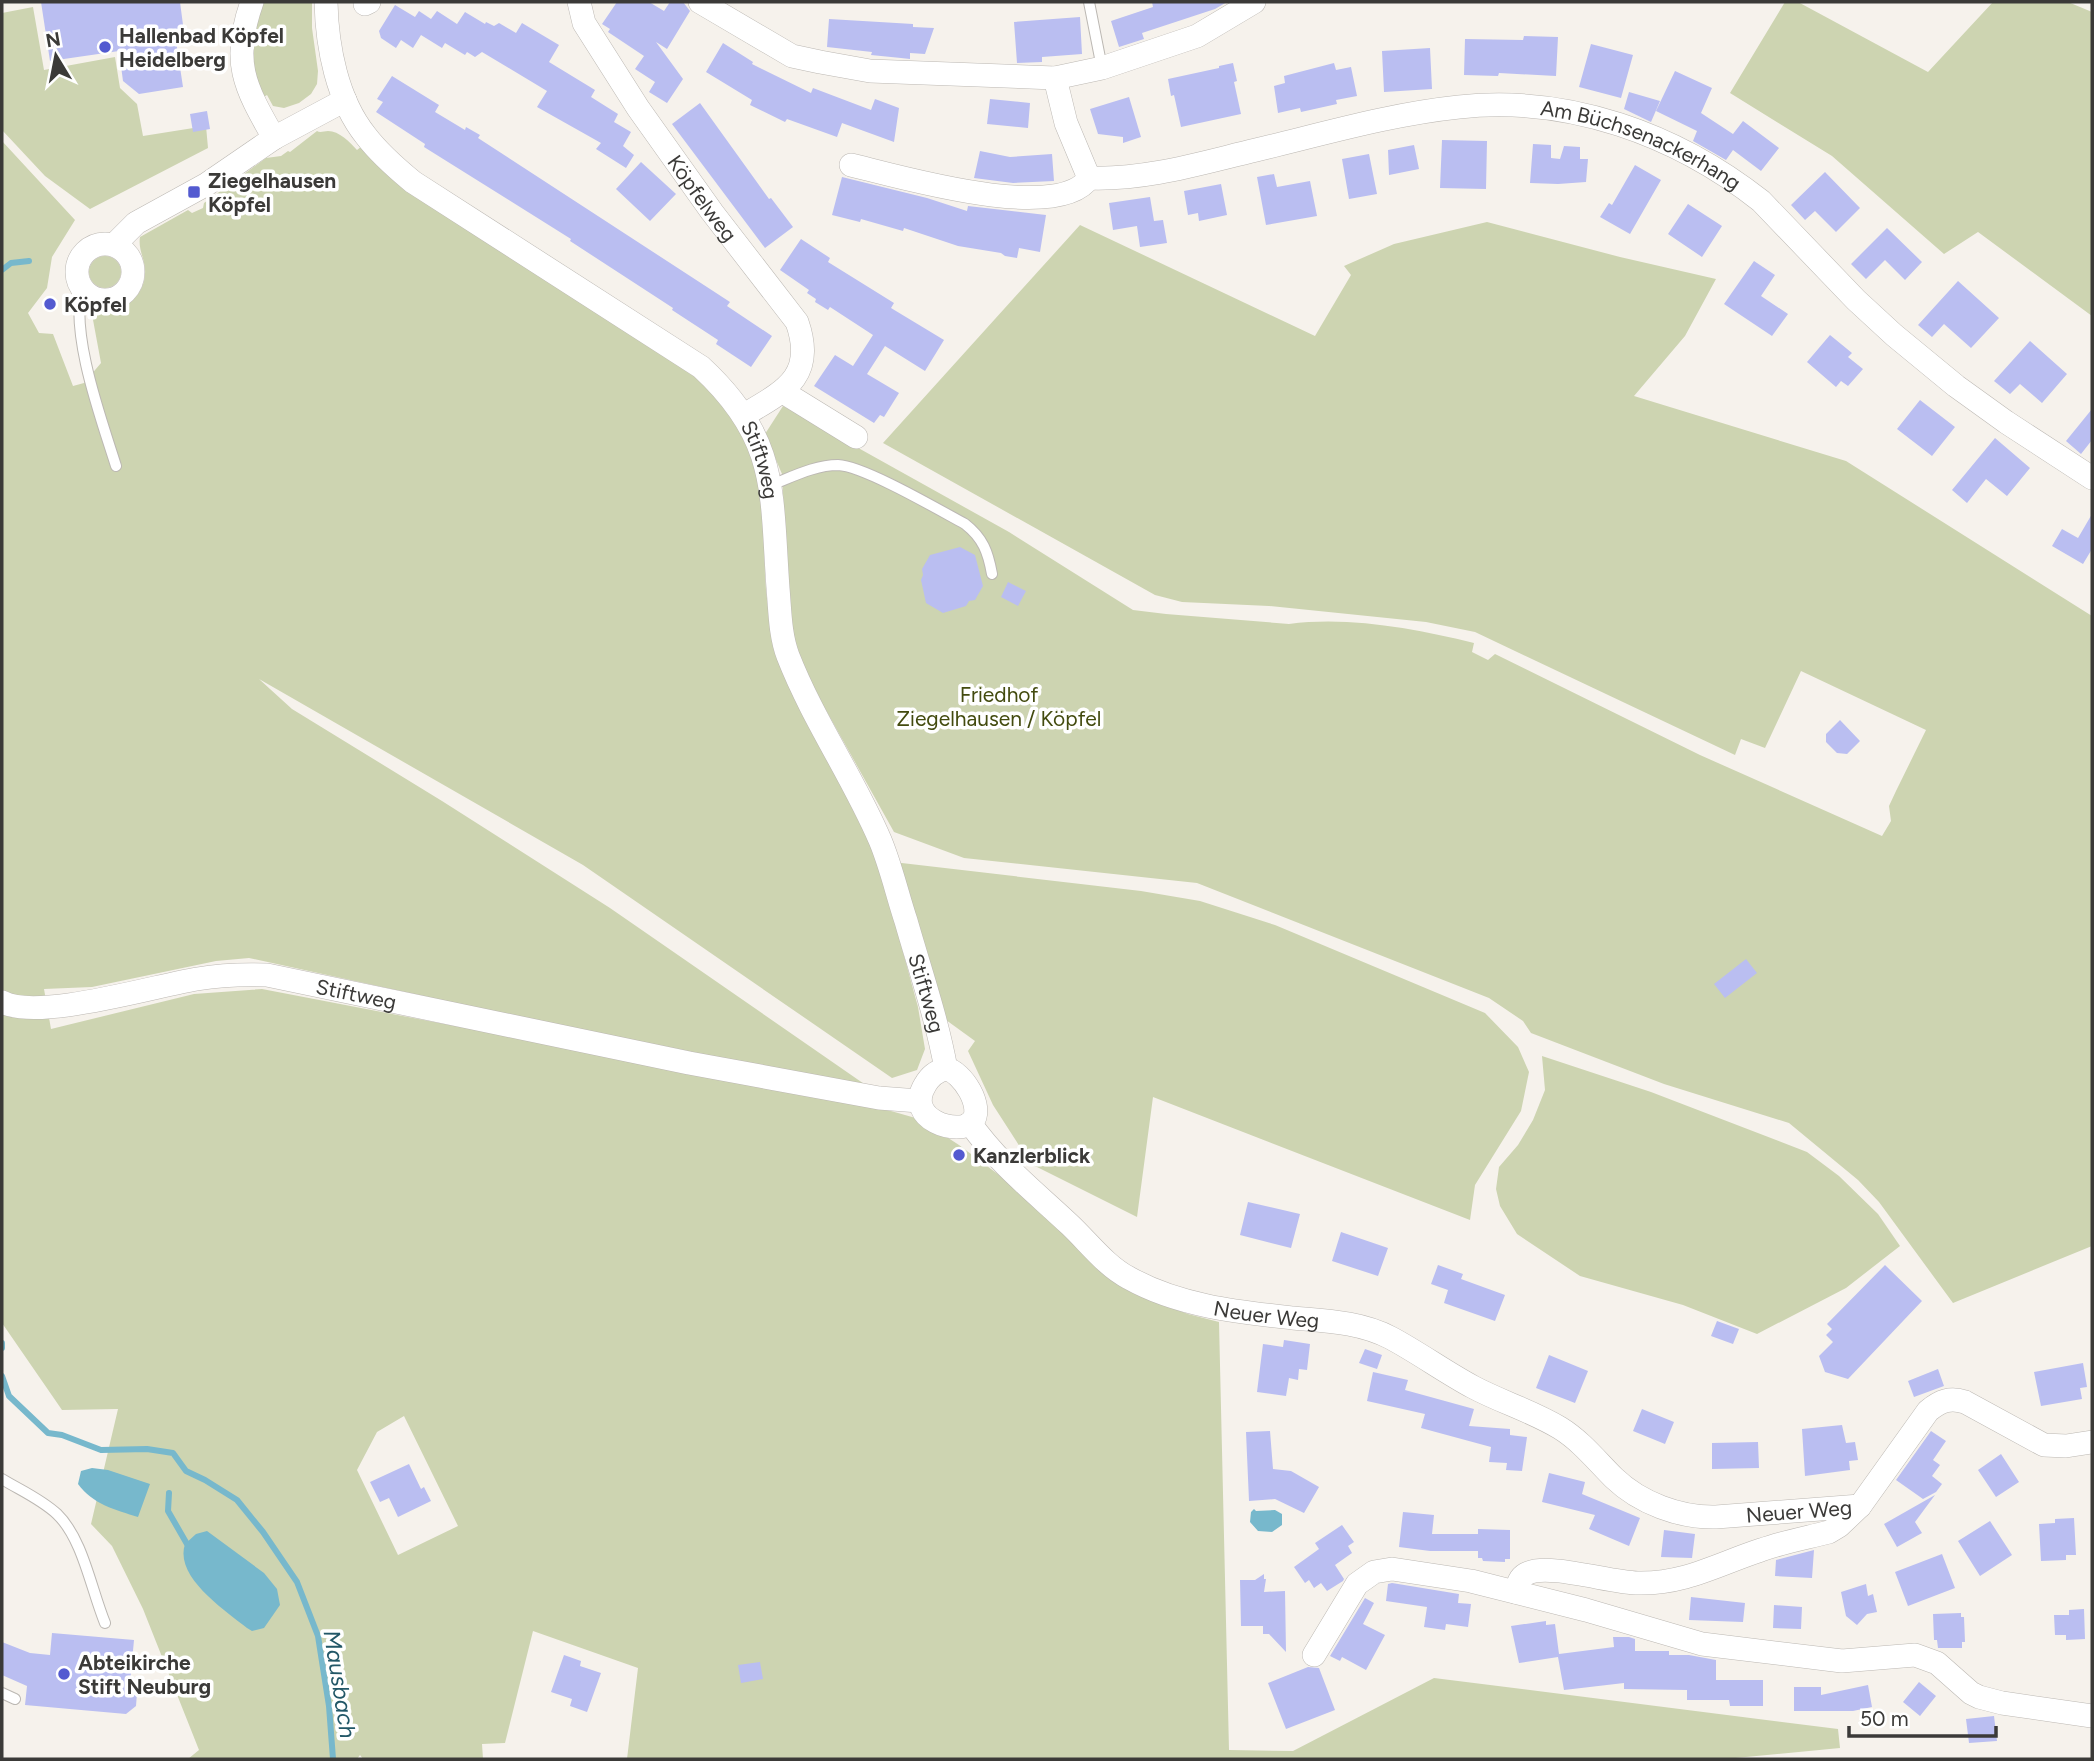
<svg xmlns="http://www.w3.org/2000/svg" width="2094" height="1761" font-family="Figtree,sans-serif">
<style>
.green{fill:#cdd4b1;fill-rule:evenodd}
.water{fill:#77b8cc}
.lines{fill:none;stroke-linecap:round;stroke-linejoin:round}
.stream{stroke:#77b8cc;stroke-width:6}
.building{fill:#babef1}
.lane-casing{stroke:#bcb8b3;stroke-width:12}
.street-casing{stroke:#bcb8b3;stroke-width:24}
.lane{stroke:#fff;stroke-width:10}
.street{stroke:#fff;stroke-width:23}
.poi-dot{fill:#535ad0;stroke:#fff;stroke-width:2.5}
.labels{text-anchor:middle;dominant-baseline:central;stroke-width:7;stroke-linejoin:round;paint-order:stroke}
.poi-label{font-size:21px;font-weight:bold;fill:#3b3a38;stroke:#fff;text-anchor:start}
.street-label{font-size:21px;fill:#3b3a38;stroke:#fff}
.park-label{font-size:21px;fill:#434b0f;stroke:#fff}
.water-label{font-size:23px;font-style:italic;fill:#225767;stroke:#fff}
</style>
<rect width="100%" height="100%" fill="#f6f2ec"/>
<path class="green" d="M261,2h51v26l6,43 -1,13 -6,10 -12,9 -15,5 -11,-2 -6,-11 -5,3 -13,-42z
M1785,2h13l130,70 65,-70h75l24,10v304l-114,-84 -34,22 -112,-98 -102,-63z
M33,7l11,63 71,-13 5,31 17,16 6,32 63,-10 2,22 -118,61 -45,-33 -43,-46v-117z
M317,131c3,2 7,0 11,0 11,0 22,11 29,19l5,-4 39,41 302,195c20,23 41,46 51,76 12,38 10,79 11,118 1,20 4,40 8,59l100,207 45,165 7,42 -8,21 -25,8 -309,-213 -324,-186 33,30 150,92 168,107 260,180 -373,-76 -248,-54 -33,3 -124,26 -48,2 7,40 143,-35 68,-5 615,118 42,12 40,26 56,42 134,112 39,15 31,8 10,428 64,1 141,-73 404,51 2,19 -115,11h-1098l11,-91 -105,-37 -28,112 -23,1 1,15h-120l-3,-4 -3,4h-169l11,-9 -56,-141 -31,-63 -21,-22 27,-115 -56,1 -60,-87v-1182l73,79 -23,37 -5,31 -19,25 11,20 14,1 20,52 11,-3 17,-20 -10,-54c26,9 56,-10 54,-40 -1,-12 -7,-20 -5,-32l48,-27 4,3 11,-5 1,-5 62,-45 15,-2 7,-5 2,1zM404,1416l54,110 -60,29 -41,-85 20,-38z
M1487,222l133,35 96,22 -31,57 -51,60 212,65 246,155v630l-139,57 -74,-101 -21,-22 -69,-57 -125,-39 -133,-51 -8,-12 -34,-23 -292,-115 -233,-25 -70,-26 -91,-163 -13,-42 -8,-153 -17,-40 18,-28 226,126 124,78 33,4 123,10c61,-8 127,5 185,19l-2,9 16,8 7,-6 205,101 182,81 9,-15 -2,-15 7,-15 30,-61 -125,-59 -36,77 -24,-9 -6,16 -260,-123 -49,-10 -157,-16 -87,-4 -27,-7 -272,-152 197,-218 235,111 36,-61 -7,-9 50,-22z
M89 272a16 16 0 1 1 32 0a16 16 0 1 1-32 0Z
M893,862l248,29 59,10 75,24 210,88 33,34 11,25 -8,39 -46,74 -5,35 -317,-123 -16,120 -106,-53 -38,-59 -25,-54 7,-10 -40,-29z
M1542,1056l109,36 156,60 32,24 39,38 22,32 -54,42 -89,46 -74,-29 -103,-29 -63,-42 -17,-28 -4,-17 3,-22 19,-22 15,-25 12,-30z"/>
<path class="water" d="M92,1468l16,2 42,14 -12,33c-22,-7 -46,-13 -60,-33l3,-13z
M1254,1509l2,2 19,-1 7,4v11l-10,7 -14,-1 -8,-9 1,-10z
M207,1531l57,42 13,16 3,16 -16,23 -12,3 -5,-3c-22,-18 -73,-51 -62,-84l11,-10z"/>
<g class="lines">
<path class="stream" d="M2,270l9,-7 18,-2
M2,1343v5
M2,1376l7,20 39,37 14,2 39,15 46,-1 26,4 13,18 19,9 32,20 26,32 34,50 21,54 11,70 4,53
M169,1493l-1,18 19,33"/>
</g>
<path class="building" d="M41,2h139l5,38 -9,1 7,46 -44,7 -16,-13 -4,-30 -69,10z
M617,2h32l15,9 6,-9h13l7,9 -23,38 -11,-7 27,37 -16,24 -18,-11 6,-10 -20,-13 9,-13 -36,-24 2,-3 -8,-5z
M1152,2h75l-12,7 -73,24 2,6 -25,8 -8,-26 42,-14z
M395,5l20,12 4,-6 12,8 6,-8 20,13 8,-12 20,12 1,-2 8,4 5,-3 17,10 6,-10 37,22 -10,17 46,28 -4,7 27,17 -4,8 17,10 -8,14 11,9 -8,13 -30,-19 5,-6 -64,-36 10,-16 -65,-39 -7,5 -8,-5 -2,3 -20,-12 -3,5 -21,-13 -8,13 -12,-8 -5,8 -15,-10 -2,-7z
M1080,17l2,37 -40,3v5l-25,1 -3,-41z
M829,19l84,5v3l21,1 -9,26 -15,-1v6l-9,-1 -30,-3 1,-3 -45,-5z
M1524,36l34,1 -2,39 -57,-3 -1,3 -34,-1 1,-36 58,1z
M723,43l30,19 -1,2 59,29 2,-5 58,22 4,-11 24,9 -5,34 -52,-19 -5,14 -50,-18 -2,3 -35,-17 2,-5 -46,-28z
M1591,44l42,11 -12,43 -42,-11z
M1430,48l2,41 -48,3 -2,-41z
M1233,63l4,18 -3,1 7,32 -60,13 -7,-32 -3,1 -3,-17 51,-11v-2z
M1334,63l2,7 15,-3 6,29 -21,4 1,4 -36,8 -1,-4 -22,5 -4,-27 11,-3 -1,-7z
M1675,71l37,17 -11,25 32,21 10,-13 36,27 -18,23 -28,-21 -7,10 -33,-19 4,-10 -41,-20z
M392,76l47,29 -4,7 30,18 1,-3 14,8 -2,3 252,164 -3,4 45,30 -21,31 -35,-23 2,-4 -46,-30 1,-2 -103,-67 1,-2 -147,-92 1,-3 -49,-32 7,-10 -6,-3z
M1629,92l31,9 -9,21 -27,-13z
M1129,97l12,40 -18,6v-6l-25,-3 -8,-25z
M990,99l40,4 -2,25 -41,-4z
M700,103l69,96 2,-1 22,29 -28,21 -93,-124z
M207,111l3,18 -17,3 -3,-18z
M1442,140l45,1 -1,48 -46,-1z
M1533,144l18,1v13l9,1 4,-13 16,1v12h8l-2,23 -28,2 -28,-1z
M1414,145l5,24 -30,6 -1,-25z
M980,151l30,6 42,-3 2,27 -41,2 -39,-5z
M1369,154l8,40 -28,5 -7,-40z
M641,162l35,32 -26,27 -34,-32z
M1635,165l26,15 -31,54 -30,-17 9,-14 3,2z
M1825,172l35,36 -24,24 -21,-21 -10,9 -14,-15z
M1274,174l3,13 33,-6 7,35 -51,9 -9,-48z
M842,177l85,21 40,13 1,-5 78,9 -6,37 -21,-4 -2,10 -12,-2 -4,-3 -43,-7 -54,-18 -1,3 -42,-12 -1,3 -28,-7z
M1221,184l6,31 -28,6 -1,-8 -10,2 -4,-24z
M1150,197l4,24 9,-1 4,23 -27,4 -3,-21 -24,4 -4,-27z
M1688,204l34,22 -20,31 -34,-23z
M1887,228l35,34 -17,18 -20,-20 -19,19 -15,-15z
M801,239l29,19 -2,4 66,41 -3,5 53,32 -19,31 -40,-25 -18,28 32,19 -15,24 -4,-2 -6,8 -60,-37 21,-31 18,11 20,-31 -43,-28 -2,3 -13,-8 1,-3 -9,-6 2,-3 -29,-20z
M1754,261l21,14 -14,21 27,18 -16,22 -48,-32z
M1958,281l41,37 -28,30 -27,-24 -12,13 -14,-12z
M1830,335l22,18 -4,4 15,12 -15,17 -7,-5 -5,6 -29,-25z
M2030,341l37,33 -25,29 -22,-19 -10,10 -16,-13z
M1920,400l35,27 -23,29 -35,-27z
M2092,409v31l-11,14 -15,-13z
M1995,438l35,30 -23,28 -21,-17 -19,24 -15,-13z
M2092,514v35l-9,15 -31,-18 10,-17 16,9z
M960,547l15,8 8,31 -8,14 -6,1 -3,5 -23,7 -17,-10 -5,-23 2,-5 -1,-6 8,-14z
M1008,582l18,9 -8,15 -17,-9z
M1840,720l20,21 -13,13 -10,-1 -11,-11v-8z
M1746,959l11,14 -32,25 -11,-14z
M1248,1202l52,12 -9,34 -51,-13z
M1341,1232l47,16 -10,28 -46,-15z
M1438,1265l25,9 -2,5 44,16 -10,26 -51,-18 4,-13 -17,-6z
M1885,1265l37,36 -74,78 -23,-7 -6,-16 14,-14 -7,-7 6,-6 -5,-5z
M1717,1321l22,8 -6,15 -22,-8z
M1284,1340l26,4 -3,26 -8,-1 -1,11 -9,-2 -3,18 -29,-4 6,-48 20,3z
M1365,1349l17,6 -5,14 -18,-6z
M1549,1355l39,16 -13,32 -39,-15z
M2083,1363l4,24 -7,1 2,11 -41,7 -7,-34z
M1938,1369l6,17 -30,11 -6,-16z
M1373,1372l35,8 -3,10 69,19 -5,17 41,3v6l17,2 -5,34 -16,-1 1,-7 -18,-1 2,-15 -70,-19 4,-14 -58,-13z
M1642,1409l32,13 -9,22 -32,-13z
M1842,1425l4,18 9,-1 3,18 -9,1 1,9 -45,6 -3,-47z
M1270,1431l3,38 18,2 28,16 -15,26 -29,-14 -26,2 -3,-69z
M1931,1431l15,10 -13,19 7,5 -8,11 10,8 -6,8 -13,7 -27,-19z
M1758,1442l1,26 -47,1v-26z
M2001,1454l18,28 -23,15 -18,-27z
M409,1464l12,25 3,-2 7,14 -33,16 -9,-19 -9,4 -10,-20z
M1549,1473l36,9 -3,12 58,24 -11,28 -40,-17 6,-14 -53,-13z
M1935,1495l-20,27 7,11 -25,14 -13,-23z
M1403,1512l31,3 -2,19h46v-5l32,1v29h-5v3l-22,-1 -1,-3h-4v-7h-48l-31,-4z
M2074,1518l2,37h-10v5l-25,1 -2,-37 16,-1v-4z
M1990,1521l22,34 -32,21 -22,-35z
M1342,1525l12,17 -6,4 4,7 -17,12 9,14 -1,2 -16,10 -6,-8 -7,5 -5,-8 -4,3 -11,-16 25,-18 -4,-6z
M1664,1530l31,4 -3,24 -31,-1z
M1814,1550l-2,28 -37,-2 1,-16z
M1942,1554l13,34 -47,18 -13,-34z
M1264,1574v5h2l-2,13 21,-1 1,61 -17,-18h-6v-8h-22l-1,-46h15z
M1392,1583l67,11 -1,9 13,1 -3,23 -22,-3 -1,6 -21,-3 3,-20 -41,-6 2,-17z
M1866,1584l2,12 5,-2 4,18 -10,2 -10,11 -11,-9 -5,-24z
M1691,1597l54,6 -2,19 -54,-2z
M1365,1598l9,5 -11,21 22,11 -19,35 -24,-13 -2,4 -10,-5z
M1774,1605l28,2 -1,22 -28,-1z
M2084,1609l1,30 -19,1v-5h-11l-1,-20h15v-5z
M1961,1613v4h3l1,25h-3v6h-24l-1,-8h-3l-1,-26z
M1546,1621v4l9,-1 4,30 55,-7 -1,-10h16l6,2v12h34v4h20l27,5v20h47v26h-33l-1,-6h-42v-10l-63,-1v-6l-60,7 -6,-33 -39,6 -8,-37z
M52,1633l82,7 -4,43 7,10 -1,13 -10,8 -101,-9 2,-19 -25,-11v-33l28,11 20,2z
M564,1655l17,6 -1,5 21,7 -14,39 -17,-6 2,-7 -21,-7z
M760,1662l3,17 -22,4 -3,-18z
M1308,1667l11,1 16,42 -49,19 -18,-46z
M1919,1682l17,14 -16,20 -17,-14z
M1868,1685l4,22 -19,4h-59v-24h27v8z
M1994,1716l3,25 -28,2 -3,-24z"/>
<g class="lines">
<defs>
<path id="lane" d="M1089,2l13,66
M82,286c-12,49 19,132 34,180
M771,485c21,-8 44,-20 67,-20 26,1 101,45 127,59 18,14 23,28 27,50
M2,1479c18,11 39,20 55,35 26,25 34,75 48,109
M2,1693l13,6"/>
<g id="street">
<path d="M252,2c-21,59 -8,84 22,136"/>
<path id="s1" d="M326,2c1,45 11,98 40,134 13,17 30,32 47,46l288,185c78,72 70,125 77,221 2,23 2,47 10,68 25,64 65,121 92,184 11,26 17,54 26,81 14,49 31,98 40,148"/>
<path id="s2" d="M579,2l5,21 54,85 74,104 85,110c19,54 -12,69 -53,93"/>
<path d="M700,2l92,54 28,6 50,9 185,7 47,-10 95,-32 57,-34"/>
<path d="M365,4l4,-2"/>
<path d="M1055,78l11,45 23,55"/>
<path d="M851,165c46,11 208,59 238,13"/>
<path id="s3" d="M1089,178c58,2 112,-15 167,-28 67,-16 135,-36 203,-43 109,-12 217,27 302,94l95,99 38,35 62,51 50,36 86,56"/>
<circle cx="105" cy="272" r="28"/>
<path d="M114,245l22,-22 71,-39 67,-46 71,-38"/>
<path d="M783,392l73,45"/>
<path id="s4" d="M2,1002c36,19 152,-16 195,-23 24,-4 46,-5 70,-4l422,88 190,35 40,3"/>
<path d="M946,1069c16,2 39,39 26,53 -13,14 -68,-2 -47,-37 5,-9 11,-14 21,-16z"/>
<path id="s5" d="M970,1123c28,40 65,69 100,102 19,18 36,41 59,53 50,28 109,34 164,40 34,3 68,4 98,20 28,15 54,34 82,49 28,15 59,24 87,41 21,13 36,32 54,50 26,25 66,40 102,39l144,-11"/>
<path d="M1516,1592c2,-8 3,-14 10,-18 21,-12 85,9 112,9 47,1 80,-19 123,-33 22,-8 45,-12 68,-18l10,-6 21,-20 68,-95c12,-10 22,-14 37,-9l79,43 22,1 26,-4"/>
<path d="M1314,1655l43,-71 17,-12 18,-3 79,12 115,29 116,34 140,17 73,-6 22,8 34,30 8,4 23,6 90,13"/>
</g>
</defs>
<use href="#lane" class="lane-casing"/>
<use href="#street" class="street-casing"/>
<use href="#lane" class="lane"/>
<use href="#street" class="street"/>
</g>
<g class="poi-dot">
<circle cx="105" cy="47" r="7"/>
<rect x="187" y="185" width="14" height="14" rx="3.5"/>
<circle cx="50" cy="304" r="7"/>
<circle cx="959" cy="1155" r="7"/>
<circle cx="64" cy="1674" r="7"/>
</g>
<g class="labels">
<g class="poi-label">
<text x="119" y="35">Hallenbad Köpfel<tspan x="119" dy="24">Heidelberg</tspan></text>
<text x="208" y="180">Ziegelhausen<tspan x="208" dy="24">Köpfel</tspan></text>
<text x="64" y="304">Köpfel</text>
<text x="973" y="1155">Kanzlerblick</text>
<text x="78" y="1662">Abteikirche<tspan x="78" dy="24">Stift Neuburg</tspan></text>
</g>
<g class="street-label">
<text stroke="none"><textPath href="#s3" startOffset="567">Am Büchsenackerhang</textPath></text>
<text stroke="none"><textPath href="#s2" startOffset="233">Köpfelweg</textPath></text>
<text stroke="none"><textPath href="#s1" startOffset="663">Stiftweg</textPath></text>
<text stroke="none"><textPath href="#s4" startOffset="360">Stiftweg</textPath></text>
<text stroke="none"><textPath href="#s1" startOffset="1228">Stiftweg</textPath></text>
<text stroke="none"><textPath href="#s5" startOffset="366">Neuer Weg</textPath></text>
<text stroke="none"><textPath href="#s5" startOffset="954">Neuer Weg</textPath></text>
</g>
<g class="park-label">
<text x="999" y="694">Friedhof<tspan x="999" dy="24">Ziegelhausen / Köpfel</tspan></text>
</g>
<g class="water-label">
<text transform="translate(340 1684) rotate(81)">Mausbach</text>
</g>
</g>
<rect width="2094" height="1761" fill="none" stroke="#3b3a38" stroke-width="7"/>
<g transform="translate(56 56) rotate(350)" stroke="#ffffff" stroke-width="5" paint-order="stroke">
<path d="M0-5L12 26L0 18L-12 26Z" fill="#3b3a38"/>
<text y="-10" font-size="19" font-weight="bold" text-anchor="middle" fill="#3b3a38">N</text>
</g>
<path d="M1849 1726v10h147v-10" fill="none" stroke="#3b3a38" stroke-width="3.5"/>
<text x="1860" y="1726" font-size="21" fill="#3b3a38" stroke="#ffffff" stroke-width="5" paint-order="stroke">50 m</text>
</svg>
